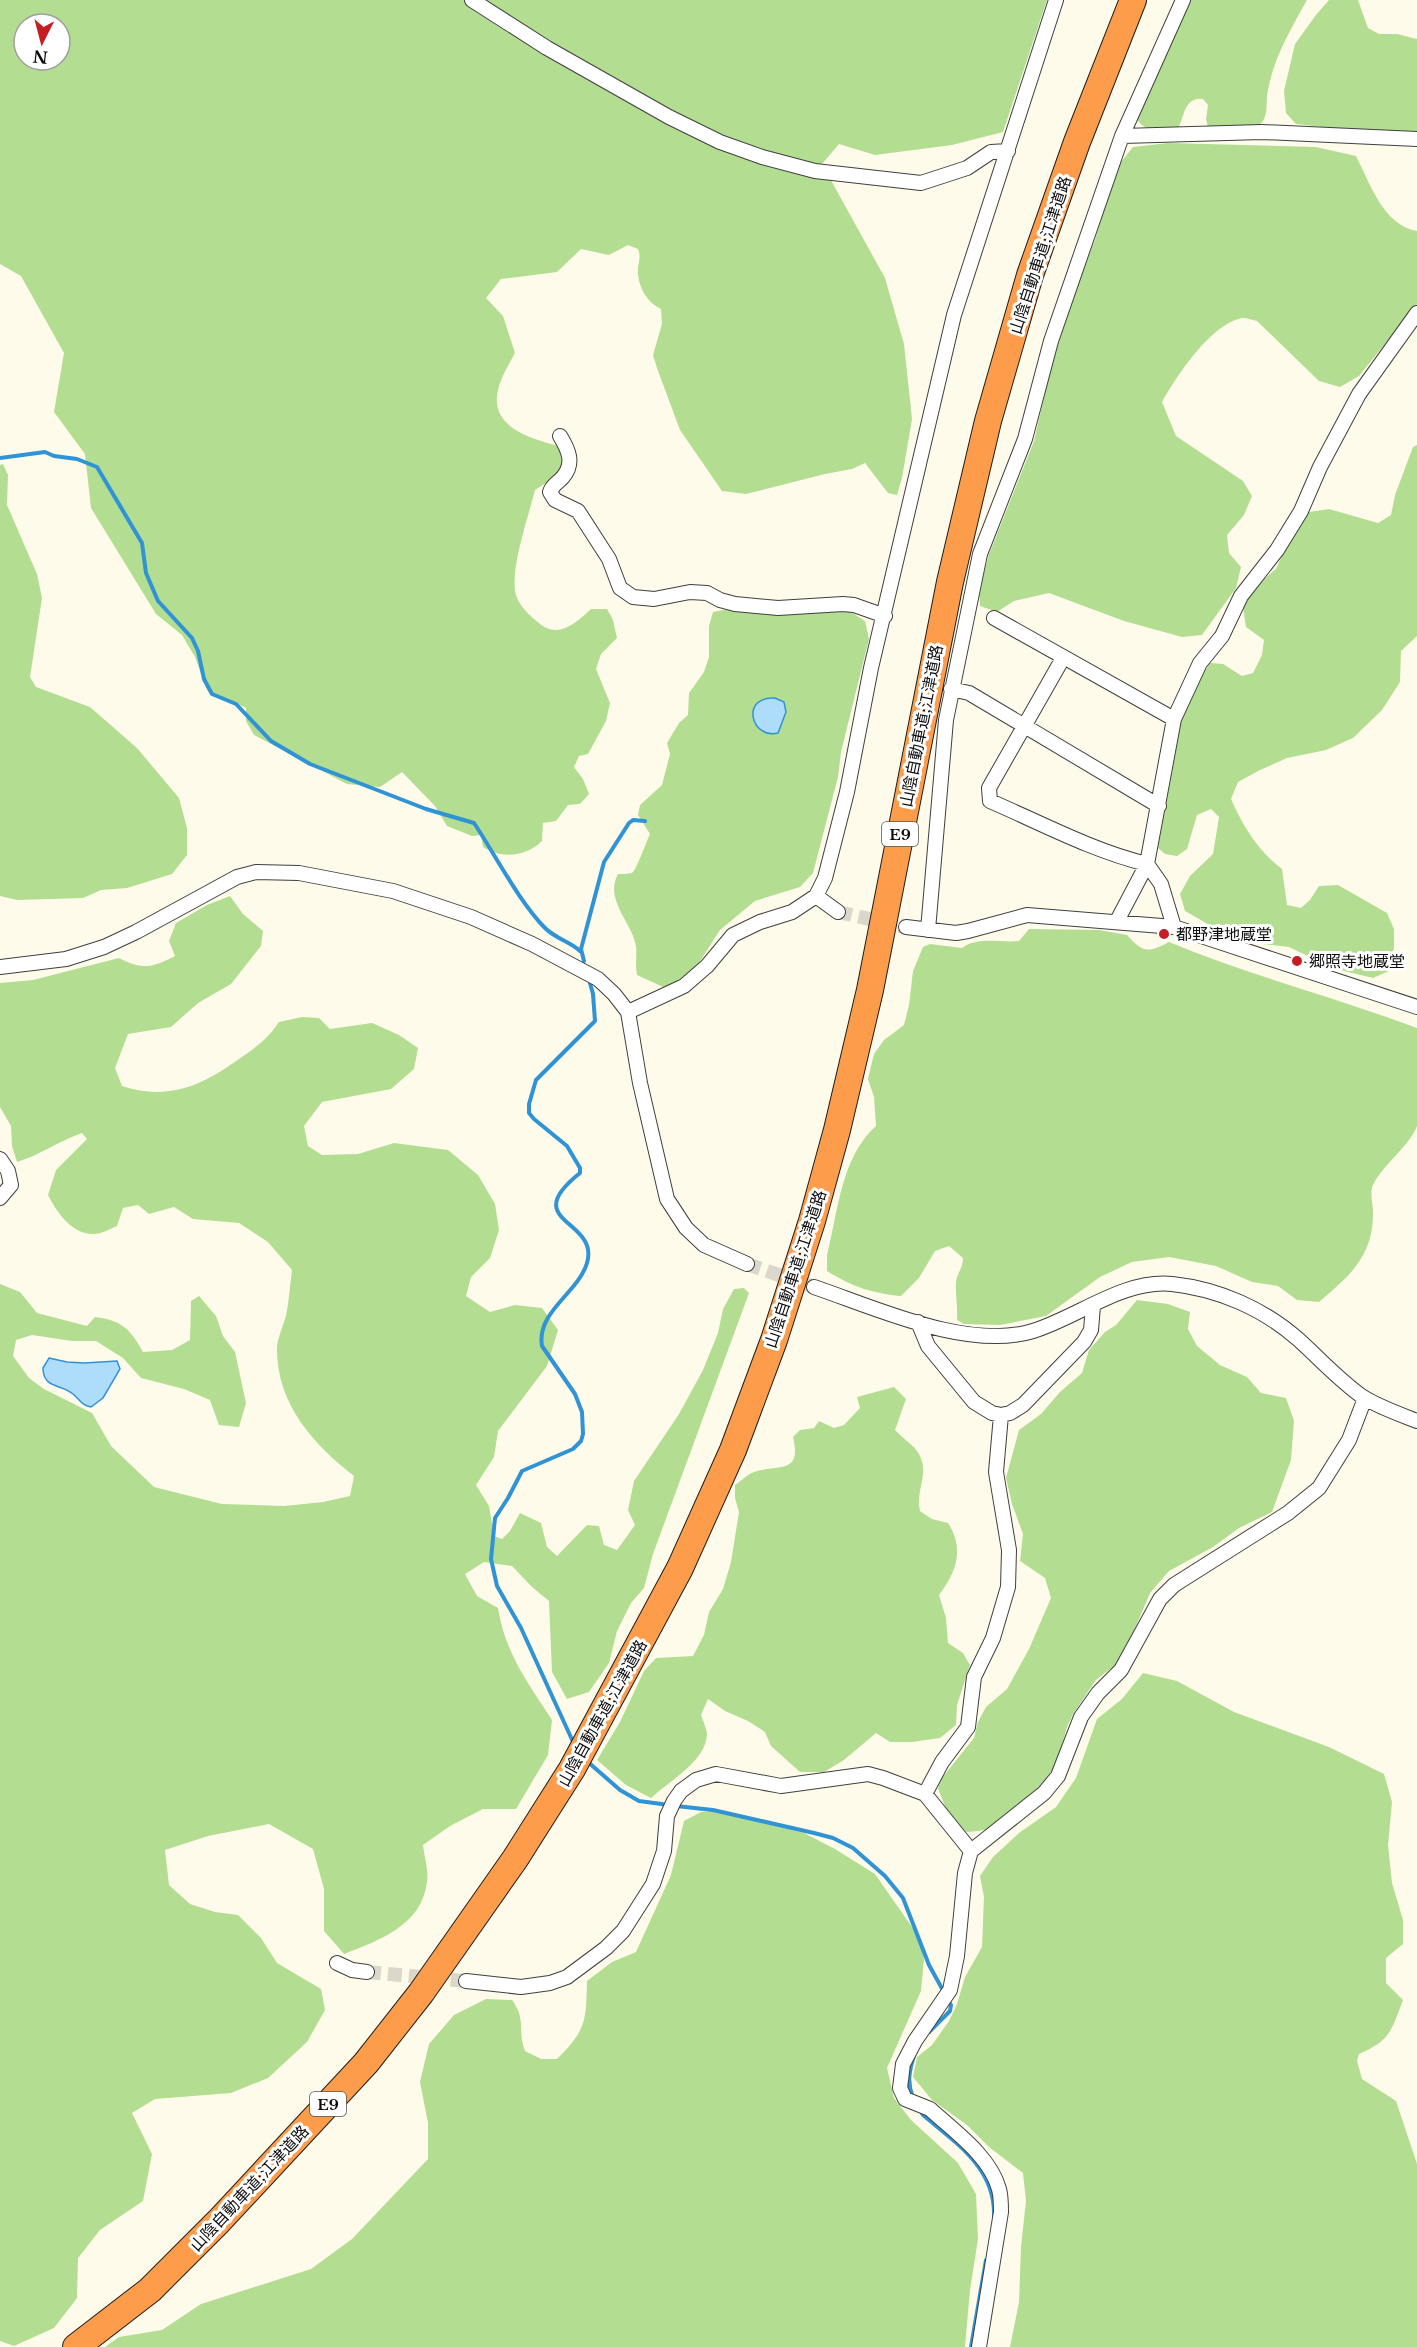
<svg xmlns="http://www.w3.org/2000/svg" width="1417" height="2347" font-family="'Libre Baskerville','Noto Sans JP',serif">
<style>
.forest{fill:#b3dd91;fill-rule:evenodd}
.water{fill:#adddfa;stroke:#2f93d5;stroke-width:1.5}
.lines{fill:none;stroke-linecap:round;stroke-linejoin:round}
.stream{stroke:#2f93d5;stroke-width:4}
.street-tunnel{stroke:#dbd7ca;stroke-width:14;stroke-dasharray:14 7;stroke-linecap:butt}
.street-casing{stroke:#3f3f3f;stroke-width:16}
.highway-casing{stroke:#1d1d1d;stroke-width:28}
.street{stroke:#fff;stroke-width:14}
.highway{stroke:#fd9d4b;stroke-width:26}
.poi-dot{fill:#c41d24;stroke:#fff;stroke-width:2}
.labels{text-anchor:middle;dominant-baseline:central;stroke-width:6;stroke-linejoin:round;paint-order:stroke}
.shield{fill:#fff;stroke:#555;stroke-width:1.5}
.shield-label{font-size:15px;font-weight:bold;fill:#0c0c0c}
.street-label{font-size:16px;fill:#0c0c0c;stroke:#fff}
.poi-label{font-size:16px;fill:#0c0c0c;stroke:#fff;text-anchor:start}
</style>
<rect width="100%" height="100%" fill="#fffbeb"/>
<path class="forest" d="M0,0h1047l-44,132 -51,13 -77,10 -36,-11 -17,20 63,114 19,66 8,75 -10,59 -5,17 -9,-2 -23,-30 -13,6 -27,5 -79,20 -24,-3 -42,-61 -23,-62 -4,-13 9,-31 -1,-15c-15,-7 -24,-24 -23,-41 1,-8 3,-11 0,-19l-10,-4 -19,10 -28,-6 -24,23 -56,7 -15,19 17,18 12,37c-7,13 -17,29 -18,44 -3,32 37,42 61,49l6,10v11l-7,9 -22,14c-6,25 -26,81 -19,105 3,11 14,21 23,28 19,17 38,-1 52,-14h16l6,11 4,18 -16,16 -5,15 14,34 -4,18 -18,33 -9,2 -5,11 9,12 6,15 -9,10 -12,1 -12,16 -13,2 -1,18c-16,16 -40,18 -59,6l-2,-12 -9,1 -25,-10 -12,-20 -33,-34 -22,15 -33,-3 -93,-49 -8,-14v-13l-39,-18 -12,-33 -13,-22 -26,-21 -65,-106 -6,-54 -31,-42 10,-59 -43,-77 -21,-12zM24,24h36v36h-36z
M1188,0h119c-16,29 -33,57 -39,90 -3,11 2,27 -9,35 -12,9 -37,3 -51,2l-2,-8 2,-14 -5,-6c-17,-2 -18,13 -24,28 -15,7 -33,7 -43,-9z
M1329,0h29l10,28 11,6h18l20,5v92l-68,-1 -53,-6 -10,-11 -2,-22 11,-47 21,-29z
M1168,143l148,4 40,9c14,27 27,69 61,75v73l-58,72 -19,11 -21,-6 -62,-60c-5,-1 -10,-3 -14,-3 -32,5 -66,58 -81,84l14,34 67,45 9,15 -8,19 -17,20 2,18 12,14 -5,21 -34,47 -20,2 -58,-16 -75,-28 -35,8 -17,11 -17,-6 -1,-14 9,-35 46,-116 15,-65 17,-61 29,-75 22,-73 16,-20z
M1417,445v191l-16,15 -1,31 -18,28 -29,28 -27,12 -39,8 -27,12 -22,12 -7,17c12,27 27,52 51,70l5,36 14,3 9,-8 9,-14 19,-1 49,28 7,16v18l-5,24 -16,7 -29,-7 -20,-7 -35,-17 -34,-4 -35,-12 -35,-20 -5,-17 10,-18 23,-22 6,-37 -8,-8 -14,6 -10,34 -10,7 -12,-2 -7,-6 24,-131 20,-42 8,-12 13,1 19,12 11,-3 9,-18 2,-15 -18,-13 -3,-19 8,-18 25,-21 15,-33 18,-24 20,-3 49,14 13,-8 4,-20 18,-48z
M3,464l5,11 -1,30 30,69 5,24 -12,79 6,10 54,20 47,41 42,50 8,30v27l-15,19 -45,14 -26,2 -18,8 -66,2 -17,-4v-431z
M728,609l84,1 39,2 14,9 4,18 -28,113 -3,25 -25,96 -13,14 -45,14 -35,29 -25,39 -22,16 -10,2 -26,-12c-2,-10 0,-20 -1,-29 -4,-24 -32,-46 -18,-72 4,0 10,0 14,-1 4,-2 15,-33 18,-39l-12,-19 2,-10 22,-20 8,-31 -3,-11 12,-20 9,-8 1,-22 15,-21 5,-15v-31l4,-14z
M230,896l13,18 20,17 -2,15 -30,38 -33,19 -27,24 -43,7 -13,34 7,18c45,15 80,0 117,-27 17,-12 28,-19 40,-37l23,-5 17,1 11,11 42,-6 27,12 19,13 -4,21 -23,20 -69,13 -18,24 4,20 14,9 36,-1 36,-11 54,7 30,25 17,29 4,26 -9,28 -19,19 -5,19 24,16 25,-7 27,3 16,22 -11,36 -49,65 -4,26 -18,28 13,21 5,30 8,3 8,-8 10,-18 21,10 6,24 10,9 30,-31 12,1 5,19 13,5 18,-25 -7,-15 6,-29 45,-67 24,-44 15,-37 5,-24 11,-20 10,-1 5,5 -96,261 -9,34 -13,15 -14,28 -8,32 -20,29 -22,7 -15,-27 -3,-71 -17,-14 -20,-21 -28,-4 -19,12 12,22 21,12c7,45 30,75 54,112l-4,35 -32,54h-33l-33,17 -27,19c1,11 6,26 4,37 -5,43 -47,58 -83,72l-20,-23v-42l-11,-40 -44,-25 -61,12 -43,14 4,35 21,19 25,8 23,3 23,23 16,25 44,26 4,21 -18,32 -39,36 -37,15 -76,6 -23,14 20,41 -9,47 -43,29 -22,28 -1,40 -23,30 -40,18 -14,-5v-1057l20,8 17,21 50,13 8,-9c27,3 36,13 48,35l29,-2 18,-10 1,-39 8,-5 17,20 7,20 12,16 11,51 -7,24 -20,-2 -9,-25 -26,-11 -43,-11 -18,-20 -27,-17h-24l-40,-6 -16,5 -3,16 16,22 15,11 48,24 19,33 43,41 68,17 62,2 39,-4 27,-6 4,-20c-42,-33 -78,-73 -77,-129 1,-10 6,-21 9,-31 3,-15 4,-31 6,-46l-24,-28 -29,-19 -46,-4 -19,-12 -25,7 -11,-9 -15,3 -6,18c-7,3 -16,8 -23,8 -22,1 -38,-23 -46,-39l8,-25 31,-31 -5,-6c-23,8 -42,22 -65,29l-5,-16 -1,-20 -11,-19v-124l33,-3 86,-22c23,12 33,10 56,-2l-6,-15 7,-18 31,-18z
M1029,929l70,1 28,5c16,18 21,18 42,7 82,34 166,55 248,86v98c-9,22 -33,37 -44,59 -4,8 1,22 0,31 -1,42 -25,61 -54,86l-22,-2 -19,-14 -26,-4 -36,-16 -47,-9 -37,5 -32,15 -54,39 -46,9 -36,-1 -7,-4c1,-13 -2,-27 -1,-39 2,-9 7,-14 7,-23l-14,-12 -14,5 -16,27 -18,18c-30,-3 -48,-9 -74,-25v-16c11,-43 14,-98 49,-129l-2,-29 -6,-18 6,-25 10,-14 20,-15 5,-20 4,-34 10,-24 7,-3 32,4c16,-12 38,-5 57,-7z
M1137,1300l31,4 22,8 -2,17 9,17 23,19 27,12 14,16 25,5 8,23 -3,39 -19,52 -33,16 -26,19 -44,24 -19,22 -23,54 -12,18 -19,15 -23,34 -6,13 -10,36 -16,24 -46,40 -16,4 -12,1 -7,-4 -14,-19 -8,-21 4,-10 32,-40 4,-16 8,-15 21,-18 22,-40 22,-51 -6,-20 -25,-17 3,-27 -11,-30 -6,-26 13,-48 22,-16 19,-22 22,-19 7,-23 16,-18 11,-7z
M894,1387l12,12 -11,31c7,8 19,15 24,24 11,21 -4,36 1,57l12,8 16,4c17,26 8,50 -9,72l7,23 2,25 15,10 7,12 -13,40 -1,20 -16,13 -28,4h-22l-14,-9 -32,27 -20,12h-24l-29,-26 -6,-14 -17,-11 -23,-10 -17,-12 -7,16c2,5 5,13 6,18 0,28 -37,47 -56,65l-25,-13 -29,-25 23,-38 24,-51 12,-13 37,-2 11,-21 5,-23 14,-23 8,-27 8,-50 -4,-14v-13c6,-4 13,-11 19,-13 25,-8 48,3 39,-35l7,-7 14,-2 5,-7 15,7 10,-3 16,-17 -3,-11z
M1143,1673l34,8 57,31 95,35 55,27 8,28 -4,43 4,38 11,37v24l-17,14v25l17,17c-12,31 -12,40 -44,54l-2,7 5,18 34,22 21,63v183h-407l9,-45 2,-55 5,-46 -3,-28 -34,-26 -22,-22 -35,-25 -19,-23 4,-20 15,-12 17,-24 8,-17 8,-27 17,-30 2,-50 -4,-21 13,-19 26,-24 37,-26 20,-29 21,-59 25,-20z
M716,1811l88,22 31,16 40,25 44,63 5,22 -3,32 -34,77 7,30 17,22 47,43 18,31 2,45 -8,51 -5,57h-860l14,-10 43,-7 39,-26 110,-35 41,-30 76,-80v-36l-8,-41 9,-38 25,-29 32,-16 26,1c15,21 5,31 13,51l16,8h16c30,-30 29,-38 30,-78l25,-19 24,-10 35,-77 13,-54 17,-9z"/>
<path class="water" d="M775,698l9,4 2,10 -8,21c-27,7 -38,-37 -3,-35z
M49,1358l18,4 17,1 33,-2 3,8 -17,29 -12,9c-10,-2 -11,-7 -18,-13 -11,-10 -30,-5 -30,-26z"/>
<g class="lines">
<path class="stream" d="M0,458l45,-6 9,4 23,3 20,8 45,76 4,30 12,28 34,37 6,13 6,28 8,15 24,10 35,37 39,23 116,45 48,14c22,33 44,77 71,105 11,11 26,14 35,23
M584,961l-3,-12 23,-87 25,-39 4,-3 12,1
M574,1744l-53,-116 -24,-42 -6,-27 4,-41 13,-20 14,-27 51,-22 8,-8 2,-7 -1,-22 -7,-18 -33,-48c-6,-34 36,-53 45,-83 13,-44 -70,-40 -7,-90v-5l-13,-22 -33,-27 -5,-6v-9l7,-24 59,-59 -2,-27 -3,-11
M588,1762l32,28 19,11 30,4
M676,1806l37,4 101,23 19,5 20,10 32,28 18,22 26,67 16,29
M929,2032l21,-21 1,-6 -3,-4
M913,2098c-6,-15 -4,-27 1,-42
M920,2110l3,5c33,28 73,53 71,102
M971,2347l15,-87"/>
<path class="street-tunnel" d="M838,912l68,15
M747,1264l67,23
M367,1972l99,9"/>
<defs>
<path id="street" d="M472,0l75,48 122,69 51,25 42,15 53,14 106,12 46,-15 24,-16 17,-1
M1122,136l140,-4 155,7
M560,436c8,13 15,27 3,41 -5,6 -11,8 -13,15l5,8 23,11 31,48 11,29 13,9 21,2 36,-7 17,1 13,7 15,4 43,4 65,-4 11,1 31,11
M994,618l180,101
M1063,658l-74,130 1,13c51,22 103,50 157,63l-30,57
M951,689l18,4 190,113
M816,896l9,-18 22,-86 24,-124 83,-353 102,-315
M906,927l50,6 12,-2 59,-16 147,12 243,80
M1174,927l-13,-43 -14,-20 27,-145 26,-56 22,-27 19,-40 36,-46 24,-39 19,-44 39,-73 58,-81
M928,930l18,-210 34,-166 45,-115 26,-98 71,-205 61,-136
M0,967l66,-8 38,-12 32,-15 101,-55 19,-5 43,1 94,18 78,26 61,27 66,35 16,15 14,18 12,71 27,116 19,29 18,17 43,19
M628,1012l56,-26 23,-20 26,-31 27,-13 32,-10 24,-16 22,16
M0,1159l8,12 3,14 -11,13
M814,1287c62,21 154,64 219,44 45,-14 91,-52 139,-47 47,5 92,25 127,56 21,19 41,41 64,57 16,10 36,17 54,24
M918,1322l10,24 46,56 18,11 9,2 9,-2 13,-8 61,-63 7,-12 2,-24
M925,1794l17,-32 26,-35 6,-50 19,-39 15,-51 1,-37 -13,-78 5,-57
M337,1963l15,7 15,2
M466,1981l55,6 29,-4 17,-6 39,-29 17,-17 30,-47 11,-33 3,-35 7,-15 7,-10 15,-11 20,-6 65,12 87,-12 15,4 42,16 46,57
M979,2347l22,-135c0,-7 0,-16 -2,-23 -9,-33 -45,-58 -69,-80l-25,-10 -5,-11 3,-24 12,-23 35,-51 7,-34 8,-83 6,-22 73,-58 14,-17 23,-59 17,-24 23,-23 39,-71 14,-14 114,-72 31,-25 30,-48 16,-42"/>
<path id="highway" d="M76,2347l74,-57 69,-69 147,-158 55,-70 94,-134 57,-90 108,-201 53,-118 41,-110 38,-119 25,-91 33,-140 80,-408 38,-161 42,-146 47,-133 56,-142"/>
</defs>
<use href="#street" class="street-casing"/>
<use href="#highway" class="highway-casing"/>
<use href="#street" class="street"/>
<use href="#highway" class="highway"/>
</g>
<g class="poi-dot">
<circle cx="1164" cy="934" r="6"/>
<circle cx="1297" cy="961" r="6"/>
</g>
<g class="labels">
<g class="shield">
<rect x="882" y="822" width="36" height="24" rx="4.5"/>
<rect x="310" y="2092" width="36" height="24" rx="4.5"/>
</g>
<g class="shield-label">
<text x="900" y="834">E9</text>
<text x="328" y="2104">E9</text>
</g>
<g class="street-label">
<text transform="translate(1040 255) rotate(-72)">山陰自動車道;江津道路</text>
<text transform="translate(921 726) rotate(-79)">山陰自動車道;江津道路</text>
<text transform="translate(795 1269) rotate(-72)">山陰自動車道;江津道路</text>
<text transform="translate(602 1713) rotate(-61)">山陰自動車道;江津道路</text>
<text transform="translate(249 2188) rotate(-47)">山陰自動車道;江津道路</text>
</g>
<g class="poi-label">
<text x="1176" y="934">都野津地蔵堂</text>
<text x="1309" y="961">郷照寺地蔵堂</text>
</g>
</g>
<g transform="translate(42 42) rotate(186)"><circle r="28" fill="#ffffff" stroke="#9e9e9e" stroke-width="1.5"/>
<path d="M0-4.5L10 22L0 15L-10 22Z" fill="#c41d24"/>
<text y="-9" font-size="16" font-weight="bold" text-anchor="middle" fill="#0c0c0c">N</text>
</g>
</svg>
